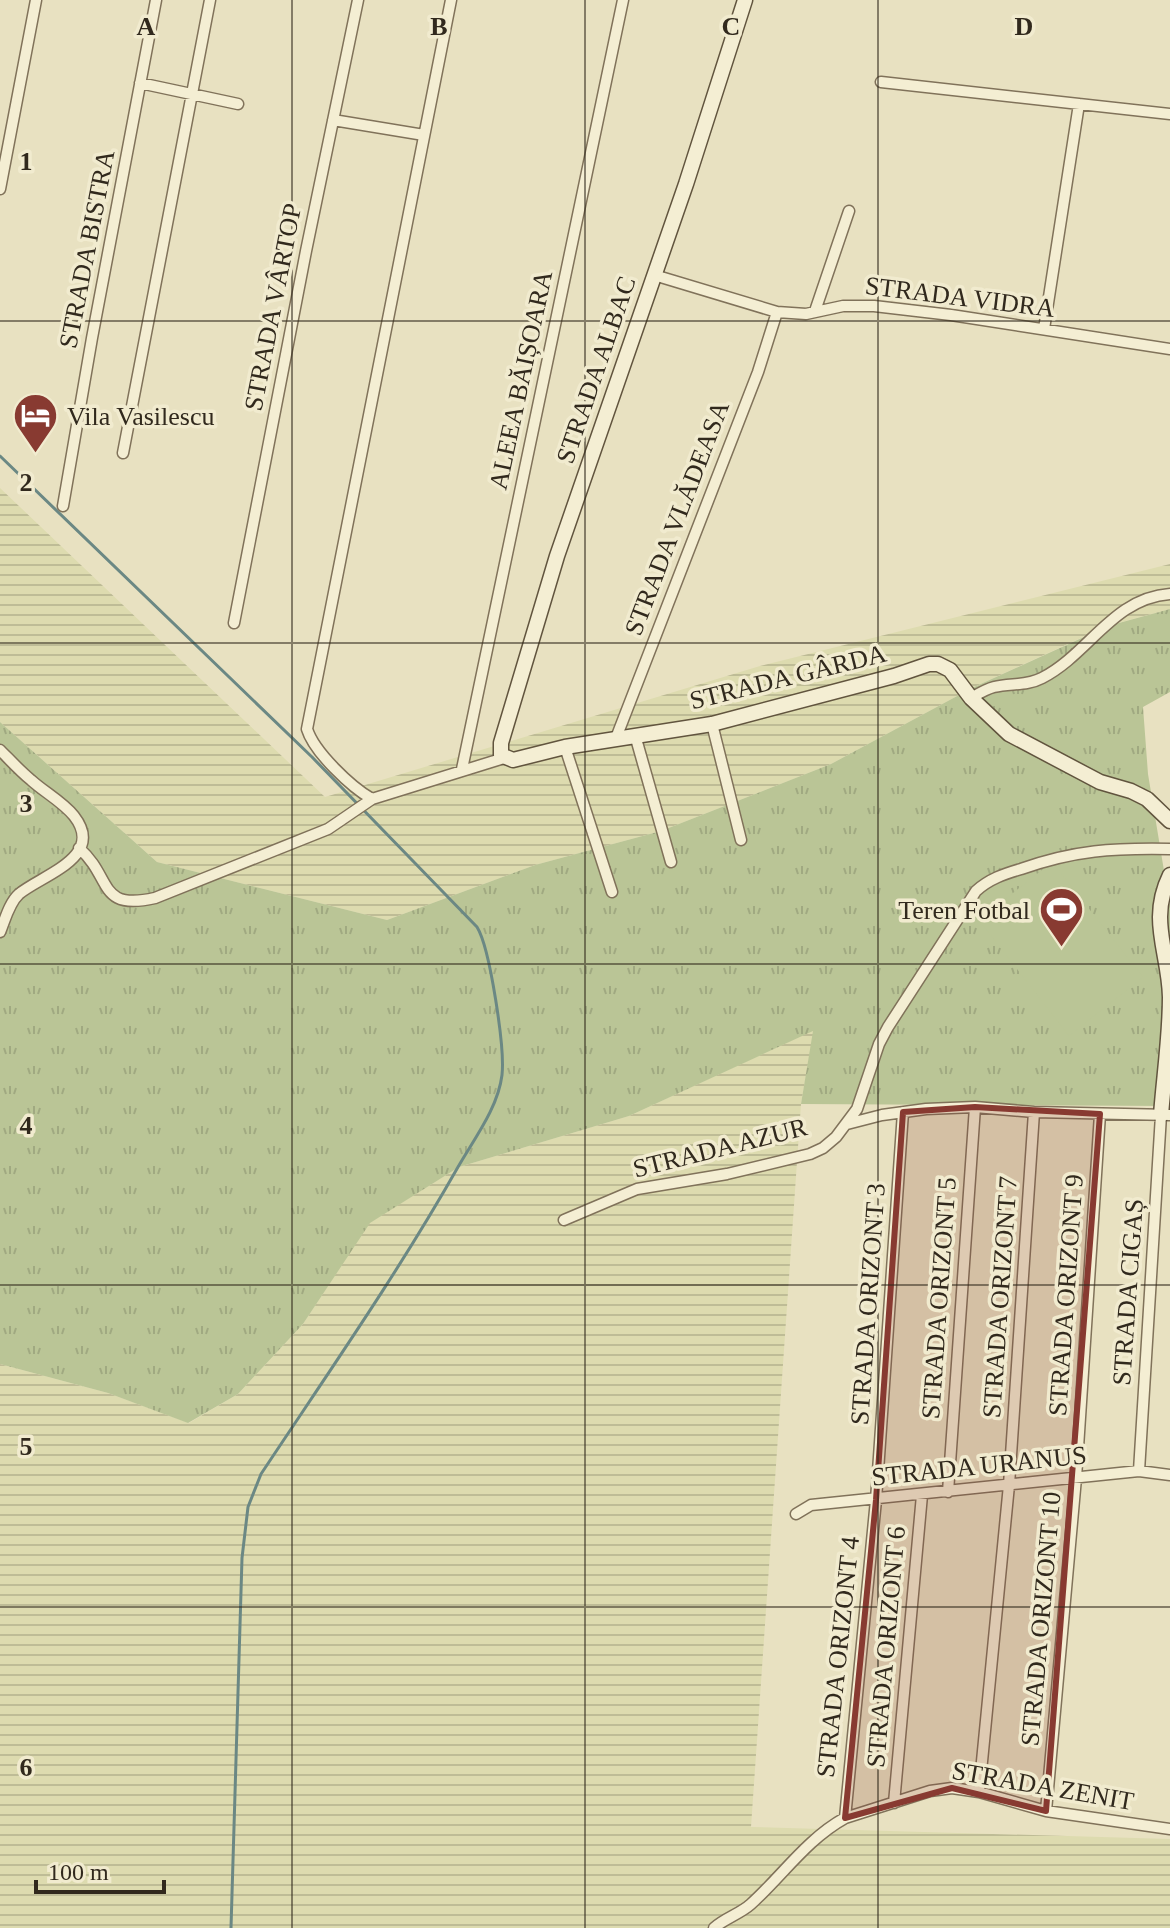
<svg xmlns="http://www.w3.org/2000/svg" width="1170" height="1928" font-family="Georgia,serif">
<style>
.farmland{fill:url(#farmland-rules)}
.grass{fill:url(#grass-tufts)}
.park{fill:#bac596}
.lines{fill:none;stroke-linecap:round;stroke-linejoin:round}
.stream{stroke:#6b8884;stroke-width:3}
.street-casing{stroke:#80725a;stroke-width:13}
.secondary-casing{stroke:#61543e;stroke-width:17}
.street{stroke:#f4eed3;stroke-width:10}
.secondary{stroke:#f4eed3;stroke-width:14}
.marked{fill:#883a31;fill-opacity:0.2;stroke:#883a31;stroke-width:6;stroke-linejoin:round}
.grid{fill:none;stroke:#31291d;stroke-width:2;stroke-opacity:0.55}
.labels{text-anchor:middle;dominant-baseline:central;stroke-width:7;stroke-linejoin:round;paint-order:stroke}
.street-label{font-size:26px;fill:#31291d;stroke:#f1ebcf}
.poi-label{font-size:26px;fill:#31291d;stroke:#f1ebcf;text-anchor:start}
.grid-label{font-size:26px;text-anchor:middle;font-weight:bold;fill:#31291d;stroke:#f1ebcf;stroke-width:7;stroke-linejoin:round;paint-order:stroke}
</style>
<defs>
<pattern id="farmland-rules" width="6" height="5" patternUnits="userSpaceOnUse" patternTransform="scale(2)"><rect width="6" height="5" fill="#dddbaf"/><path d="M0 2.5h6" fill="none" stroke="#bebc96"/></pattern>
<pattern id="grass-tufts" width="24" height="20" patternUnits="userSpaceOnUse" patternTransform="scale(2)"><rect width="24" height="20" fill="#bac596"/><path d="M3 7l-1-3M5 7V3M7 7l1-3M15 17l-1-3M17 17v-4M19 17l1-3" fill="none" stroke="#a0a981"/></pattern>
</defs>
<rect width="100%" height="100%" fill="#e8e1c1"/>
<path class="farmland" d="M0,488l325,309 435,-131 410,-102v45l-63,17 -135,62 -141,76 -170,67 -126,34 -148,55 -230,-58 -157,-140z
M814,1030l-13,74 -50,723 419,12v89h-1170v-564l108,29 81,30 49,-29 65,-70 66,-101 90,-56 170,-51z"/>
<path class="grass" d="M1170,609v83l-27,15 5,67 22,133v199l-369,-2 12,-73 -184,85 -170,51 -89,56 -67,101 -65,70 -50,29 -80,-30 -108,-29v-642l157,140 230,58 148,-55 126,-34 170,-67 141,-76 136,-62z"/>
<path class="park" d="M1052,862l91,115 -74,59 -90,-116z"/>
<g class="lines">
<path class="stream" d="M0,456l312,301 165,170c13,21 28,121 25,148 -4,33 -28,64 -44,92 -60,106 -130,206 -197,307l-13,33 -6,51 -11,370"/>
<defs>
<path id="street" d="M881,82l289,32
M140,83l98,21
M333,120l91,15
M0,189l36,-189
M654,275l123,37 29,2 37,-8h31l77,9 219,34
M815,311l34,-100
M1044,329l35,-225
M123,453l87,-453
M63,506l29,-168 64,-338
M234,623l72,-372 52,-251
M971,698c7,-4 15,-9 23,-11 16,-4 33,-1 48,-9 47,-24 71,-80 128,-84
M712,724l29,116
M635,735l36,127
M616,738l142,-366 19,-60
M565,747l47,145
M0,750c10,10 20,21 31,30 13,12 32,22 43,36 32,41 -32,59 -55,78 -10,9 -14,26 -19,38
M462,769l161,-769
M372,799c-21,-12 -58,-47 -65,-70l144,-729
M372,799l132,-41
M79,848c34,30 18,63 76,50l173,-69 44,-30
M847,1124l35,-9 44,-6 49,-2 59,5 136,3
M564,1220l73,-31 90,-15 83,-20 13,-6 13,-11 21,-28 22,-65 9,-17 88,-136c13,-12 28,-17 45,-22 54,-19 92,-21 149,-20
M1139,1471l22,-356
M948,1492l27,-385
M796,1514l15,-9 328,-34 31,4
M979,1792l30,-307 25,-373
M894,1803l28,-308
M1046,1811l30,-333 24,-364
M845,1818l31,-318 27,-388
M714,1928c11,-10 26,-14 37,-24 31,-28 56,-65 94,-86l85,-27 22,-3 27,4 67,19 124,18"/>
<path id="secondary" d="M745,0l-59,184 -129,372 -56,187v12l12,5 52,-13 147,-23 182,-48 35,-12h9l12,6 21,28 38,36 91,48 31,9 16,8 23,22
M1161,1115c3,-39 9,-79 9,-118 -1,-45 -22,-77 0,-122"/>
</defs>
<use href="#street" class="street-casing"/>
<use href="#secondary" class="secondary-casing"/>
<use href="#street" class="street"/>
<use href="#secondary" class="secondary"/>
</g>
<path class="marked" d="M975,1107l125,7 -54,697 -94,-23 -107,30 31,-318 27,-388z"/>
<path class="grid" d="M292,0v1928M585,0v1928M878,0v1928M0,321h1170M0,643h1170M0,964h1170M0,1285h1170M0,1607h1170"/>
<defs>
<symbol id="hotel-pin" viewBox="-11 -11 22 30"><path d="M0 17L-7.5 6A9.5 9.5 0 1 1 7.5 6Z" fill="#883a31" stroke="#f1ebcf"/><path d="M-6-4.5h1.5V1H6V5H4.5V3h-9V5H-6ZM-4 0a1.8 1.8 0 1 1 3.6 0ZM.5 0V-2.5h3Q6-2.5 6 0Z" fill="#fff"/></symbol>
<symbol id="stadium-pin" viewBox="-11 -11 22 30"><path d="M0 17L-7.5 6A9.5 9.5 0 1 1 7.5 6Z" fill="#883a31" stroke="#f1ebcf"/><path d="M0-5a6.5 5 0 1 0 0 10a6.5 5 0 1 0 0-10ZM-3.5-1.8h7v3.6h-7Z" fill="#fff"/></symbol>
</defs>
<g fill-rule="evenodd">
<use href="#hotel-pin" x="10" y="390" width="51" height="69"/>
<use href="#stadium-pin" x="1036" y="884" width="51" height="69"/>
</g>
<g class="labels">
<g class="street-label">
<text transform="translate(87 249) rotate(-79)">STRADA BISTRA</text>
<text transform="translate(960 297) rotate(7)">STRADA VIDRA</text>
<text transform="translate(273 307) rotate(-79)">STRADA VÂRTOP</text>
<text transform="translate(596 370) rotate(-71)">STRADA ALBAC</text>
<text transform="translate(521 380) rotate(-78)">ALEEA BĂIȘOARA</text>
<text transform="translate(677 518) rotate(-69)">STRADA VLĂDEASA</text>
<text transform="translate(788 677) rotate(-14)">STRADA GÂRDA</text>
<text transform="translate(720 1148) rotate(-14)">STRADA AZUR</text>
<text transform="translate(1128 1292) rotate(-86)">STRADA CIGAȘ</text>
<text transform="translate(1066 1295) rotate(-86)">STRADA ORIZONT 9</text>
<text transform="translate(1000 1297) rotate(-86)">STRADA ORIZONT 7</text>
<text transform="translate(939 1298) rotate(-86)">STRADA ORIZONT 5</text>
<text transform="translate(868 1304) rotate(-86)">STRADA ORIZONT 3</text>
<text transform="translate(979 1466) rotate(-6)">STRADA URANUS</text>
<text transform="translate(1041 1619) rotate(-85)">STRADA ORIZONT 10</text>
<text transform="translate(886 1647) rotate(-85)">STRADA ORIZONT 6</text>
<text transform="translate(838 1657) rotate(-84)">STRADA ORIZONT 4</text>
<text transform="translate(1043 1786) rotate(10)">STRADA ZENIT</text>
</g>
<g class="poi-label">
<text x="67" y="416">Vila Vasilescu</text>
<text x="1030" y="910" text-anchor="end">Teren Fotbal</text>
</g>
</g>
<g class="grid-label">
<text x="146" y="35">A</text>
<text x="439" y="35">B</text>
<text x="731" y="35">C</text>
<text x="1024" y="35">D</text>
<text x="26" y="170">1</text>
<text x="26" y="491">2</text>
<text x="26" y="812">3</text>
<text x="26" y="1134">4</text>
<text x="26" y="1455">5</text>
<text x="26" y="1776">6</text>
</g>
<path d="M36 1880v12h128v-12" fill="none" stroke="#31291d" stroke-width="4"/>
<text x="48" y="1880" font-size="24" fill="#31291d" stroke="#f1ebcf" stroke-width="6" paint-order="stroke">100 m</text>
</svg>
